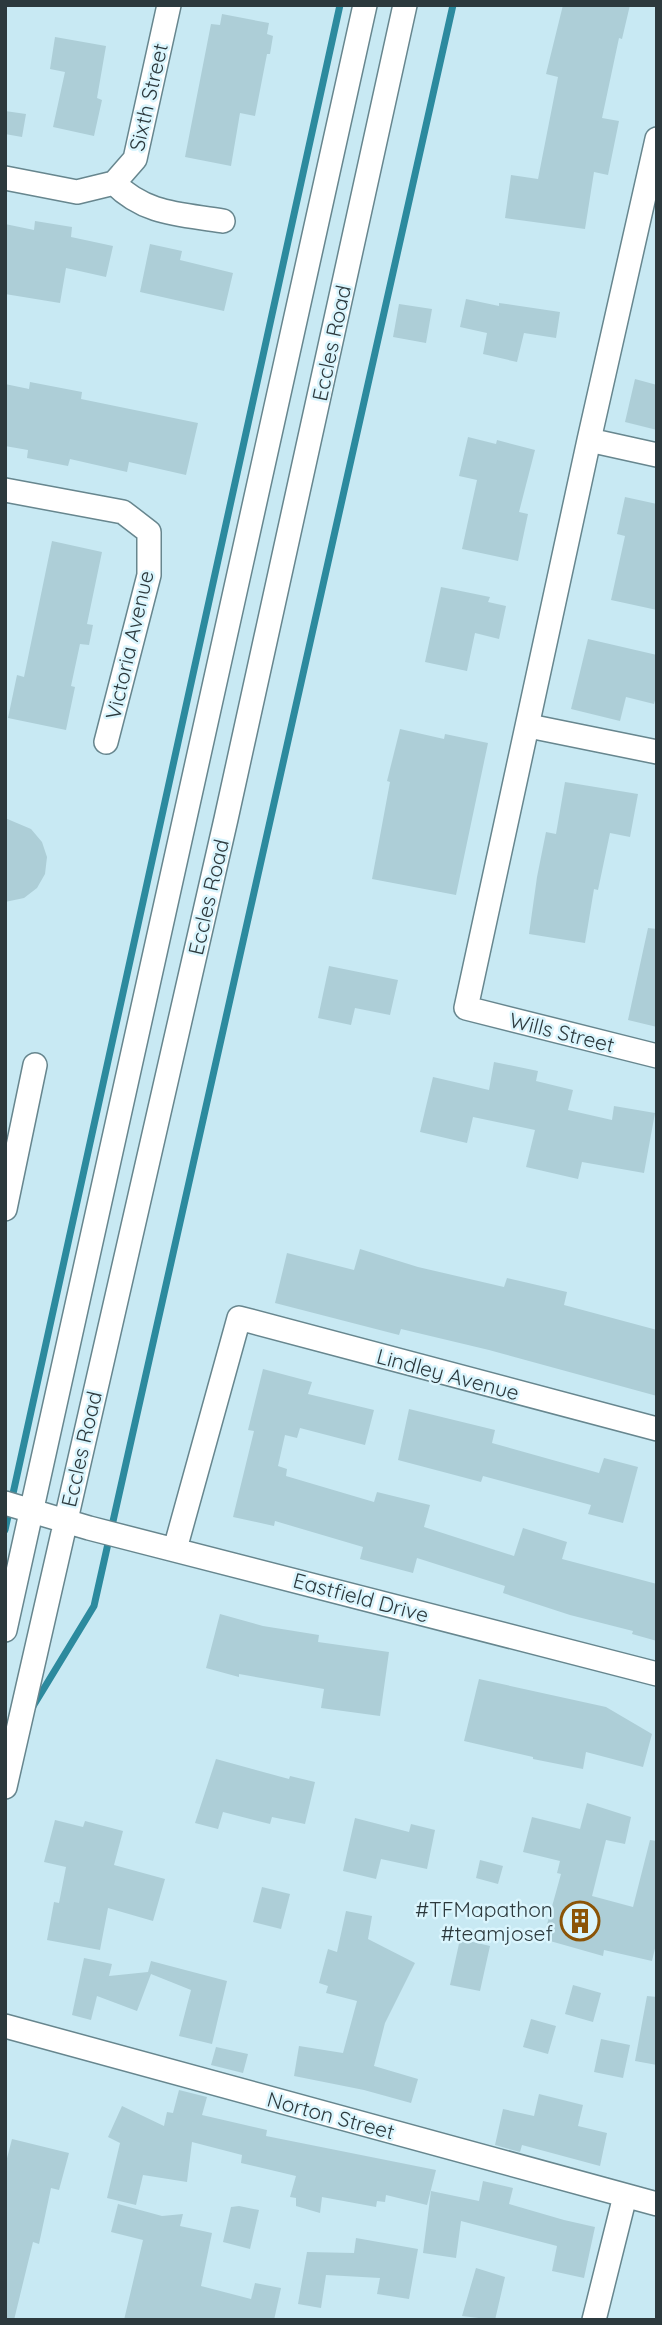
<svg xmlns="http://www.w3.org/2000/svg" width="662" height="2325" font-family="Quicksand,sans-serif">
<style>
.lines{fill:none;stroke-linecap:round;stroke-linejoin:round}
.stream{stroke:#2c8a9e;stroke-width:7}
.building{fill:#adced7}
.minor-casing{stroke:#67868e;stroke-width:26}
.minor{stroke:#fff;stroke-width:23}
.labels{text-anchor:middle;dominant-baseline:central;stroke-width:5;stroke-linejoin:round;paint-order:stroke}
.street-label{font-size:21px;fill:#2c393d;stroke:#daf5fd}
.poi-label{font-size:21px;fill:#2c393d;stroke:#daf5fd;text-anchor:end}
</style>
<rect width="100%" height="100%" fill="#c8e9f3"/>
<g class="lines">
<path class="stream" d="M5,1530l335,-1525
M32,1708l62,-102 359,-1601"/>
</g>
<path class="building" d="M563,5h67l-8,34 -3,-1 -17,80 17,3 -11,54 -14,-3 -9,57 -80,-11 6,-43 27,4 20,-102 -12,-3z
M222,14l47,9 -2,11 6,2 -3,18h-3l-12,62 -15,-3 -9,53 -46,-9 26,-133 9,1z
M55,37l51,9 -9,52 5,2 -8,36 -41,-9 12,-55 -15,-3z
M5,111l21,3 -4,23 -17,-3z
M35,221l37,6 -1,10 42,9 -7,31 -40,-9 -6,35 -55,-9v-70l29,6z
M150,244l32,7 -2,9 53,13 -9,38 -84,-19z
M466,299l33,7v-3l61,9 -4,26 -32,-5 -7,29 -34,-8 4,-21 -27,-6z
M399,304l33,5 -6,34 -33,-6z
M635,379l22,6v45l-32,-8z
M30,382l52,10 -1,7 117,24 -12,52 -57,-13 -2,10 -57,-13 -2,7 -41,-8 1,-8 -23,-4v-62l24,5z
M468,437l28,7 1,-4 38,10 -16,62 9,2 -10,47 -56,-12 15,-69 -18,-4z
M625,497l32,7v106l-46,-10 14,-64 -8,-2z
M52,541l50,11 -15,72 6,1 -4,20 -9,-1 -9,42 4,1 -9,43 -58,-12 9,-43 7,2z
M441,587l49,10 -2,5 18,4 -7,33 -24,-6 -8,38 -42,-9z
M588,639l69,16v38l-3,11 -28,-7 -6,24 -49,-12z
M400,729l44,10 1,-5 43,9 -32,152 -84,-16 18,-97 -3,-1z
M565,782l73,12 -8,43 -20,-4 -12,57 -4,-1 -9,54 -56,-9 8,-57 9,-45 10,2z
M5,818l26,11 11,13 5,15 -2,17 -8,14 -13,10 -19,4z
M648,928l9,1v98l-29,-7z
M329,966l69,14 -8,35 -35,-7 -4,17 -33,-7z
M494,1062l44,9 -2,10 37,9 -5,20 44,10 2,-14 41,7 -11,60 -62,-11 -4,17 -52,-12 9,-37 -62,-13 -6,26 -47,-11 13,-55 56,13z
M360,1249l58,18 86,20 3,-9 60,14 -3,13 93,25v66l-168,-46 -88,-21 -2,6 -124,-32 12,-50 67,17z
M263,1369l49,13 -4,12 66,16 -9,35 -65,-17 -3,10 -12,-3 -7,31 9,3 -1,7 88,26 3,-10 53,13 -6,22 90,29 9,-28 44,14 -5,17 95,25v57l-25,-7 1,-3 -63,-16 -67,-22 2,-7 -88,-28 -4,15 -53,-14 3,-12 -88,-26 -1,5 -41,-9 21,-86 -6,-1z
M409,1409l86,21 -3,13 107,30 5,-15 34,9 -15,56 -35,-9 3,-9 -108,-29 -2,6 -83,-22z
M220,1614l43,12 56,9 -1,7 71,10 -9,64 -59,-8 3,-19 -85,-15v3l-33,-9z
M479,1679l127,28 46,27 -9,33 -57,-15 -3,17 -50,-10v-2l-69,-16z
M216,1759l73,20 1,-3 25,6 -10,42 -33,-7 -2,7 -47,-12 -5,17 -23,-6z
M587,1803l44,14 -6,27 -19,-4 -14,56 41,11 17,-67 7,1v99l-5,21 -48,-11 -1,6 -60,-17 18,-65 -4,-1 3,-12 -37,-9 9,-35 48,12z
M355,1818l54,14 2,-8 24,6 -8,39 -46,-10 -5,20 -33,-8z
M55,1820l28,7 2,-6 38,10 -9,34 51,14 -12,42 -45,-13 -8,42 -53,-10 7,-38 5,1 7,-36 -22,-5z
M480,1860l23,6 -5,18 -22,-6z
M262,1887l28,7 -9,35 -28,-7z
M346,1911l26,5 -4,23 47,24 -30,60 -11,43 44,13 -7,24 -47,-13 -70,-14 5,-30 44,7 14,-52 -31,-8 2,-7 -9,-3 9,-34 9,3z
M460,1939l30,7 -10,45 -30,-6z
M84,1958l28,6 -3,12 39,-4 3,-11 76,20 -15,63 -33,-8 12,-46 -40,-16 -14,37 -40,-15 -6,24 -19,-5z
M573,1985l28,8 -8,29 -28,-8z
M647,1996l10,1v68l-22,-4z
M531,2019l25,7 -8,28 -25,-7z
M601,2039l29,6 -7,33 -29,-6z
M216,2047l32,7 -5,19 -32,-8z
M179,2090l28,7 -5,18 65,15 -1,6 170,34 -9,35 -41,-10 -1,7 -8,-1 -1,6 -54,-10 -2,16 -24,-7v-8l-6,-1 6,-21 -55,-13 1,-8 -50,-13 -5,40 -44,-7 -7,30 -29,-7 13,-55 -12,-6 14,-31 42,20 3,-14 6,1z
M539,2094l44,11 -5,21 29,7 -7,33 -78,-21 -2,7 -25,-7 8,-36 31,7z
M12,2139l57,14 -10,37 -8,-2 -12,56 -6,-2 -19,78h-9v-154z
M483,2181l30,7 -4,16 55,16 31,7 -11,51 -32,-7 5,-25 -96,-25 -5,37 -33,-5 8,-62 48,10z
M118,2204l44,12 21,-2 -3,12 32,7 -11,53 50,13 4,-16 26,5 -7,32h-150l19,-80 -32,-8z
M239,2206l20,4 -9,39 -27,-7 8,-35z
M356,2238l62,11 -9,50 -32,-5 3,-16 -54,-3 -5,33 -23,-4 9,-52 47,1z
M476,2268l29,9 -10,43 -33,-4z"/>
<g class="lines">
<defs>
<path id="minor" d="M657,139l-68,301 -123,568 191,48
M5,178l72,14 37,-9
M114,183l21,-24 34,-154
M114,183c32,32 67,31 109,38
M589,440l68,15
M5,490l118,22 26,20v43l-43,167
M529,726l128,26
M5,1209l30,-144
M5,1503l84,25 568,146
M175,1549l64,-231 418,111
M5,1630l360,-1625
M5,1787l221,-968 179,-814
M5,2026l652,178
M594,2320l31,-124"/>
</defs>
<use href="#minor" class="minor-casing"/>
<use href="#minor" class="minor"/>
</g>
<defs>
<symbol id="building-ring" viewBox="-11 -11 22 22"><circle r="9.5" fill="#daf5fd" stroke="#8b5407" stroke-width="1.5"/><path d="M-4-6H4V6H1V3H-1V6H-4ZM-2.5-4.3h1.7v1.8h-1.7ZM.8-4.3h1.7v1.8H.8ZM-2.5-1h1.7V.8h-1.7ZM.8-1h1.7V.8H.8Z" fill="#8b5407"/></symbol>
</defs>
<g fill-rule="evenodd">
<use href="#building-ring" x="558" y="1899" width="44" height="44"/>
</g>
<g class="labels">
<g class="street-label">
<text transform="translate(148 97) rotate(-77)">Sixth Street</text>
<text transform="translate(331 343) rotate(-78)">Eccles Road</text>
<text transform="translate(129 645) rotate(-77)">Victoria Avenue</text>
<text transform="translate(208 897) rotate(-77)">Eccles Road</text>
<text transform="translate(562 1032) rotate(14)">Wills Street</text>
<text transform="translate(448 1374) rotate(15)">Lindley Avenue</text>
<text transform="translate(81 1449) rotate(-77)">Eccles Road</text>
<text transform="translate(361 1597) rotate(15)">Eastfield Drive</text>
<text transform="translate(331 2115) rotate(15)">Norton Street</text>
</g>
<g class="poi-label">
<text x="553" y="1909">#TFMapathon<tspan x="553" dy="24">#teamjosef</tspan></text>
</g>
</g>
<rect width="662" height="2325" fill="none" stroke="#2c393d" stroke-width="14"/>
</svg>
